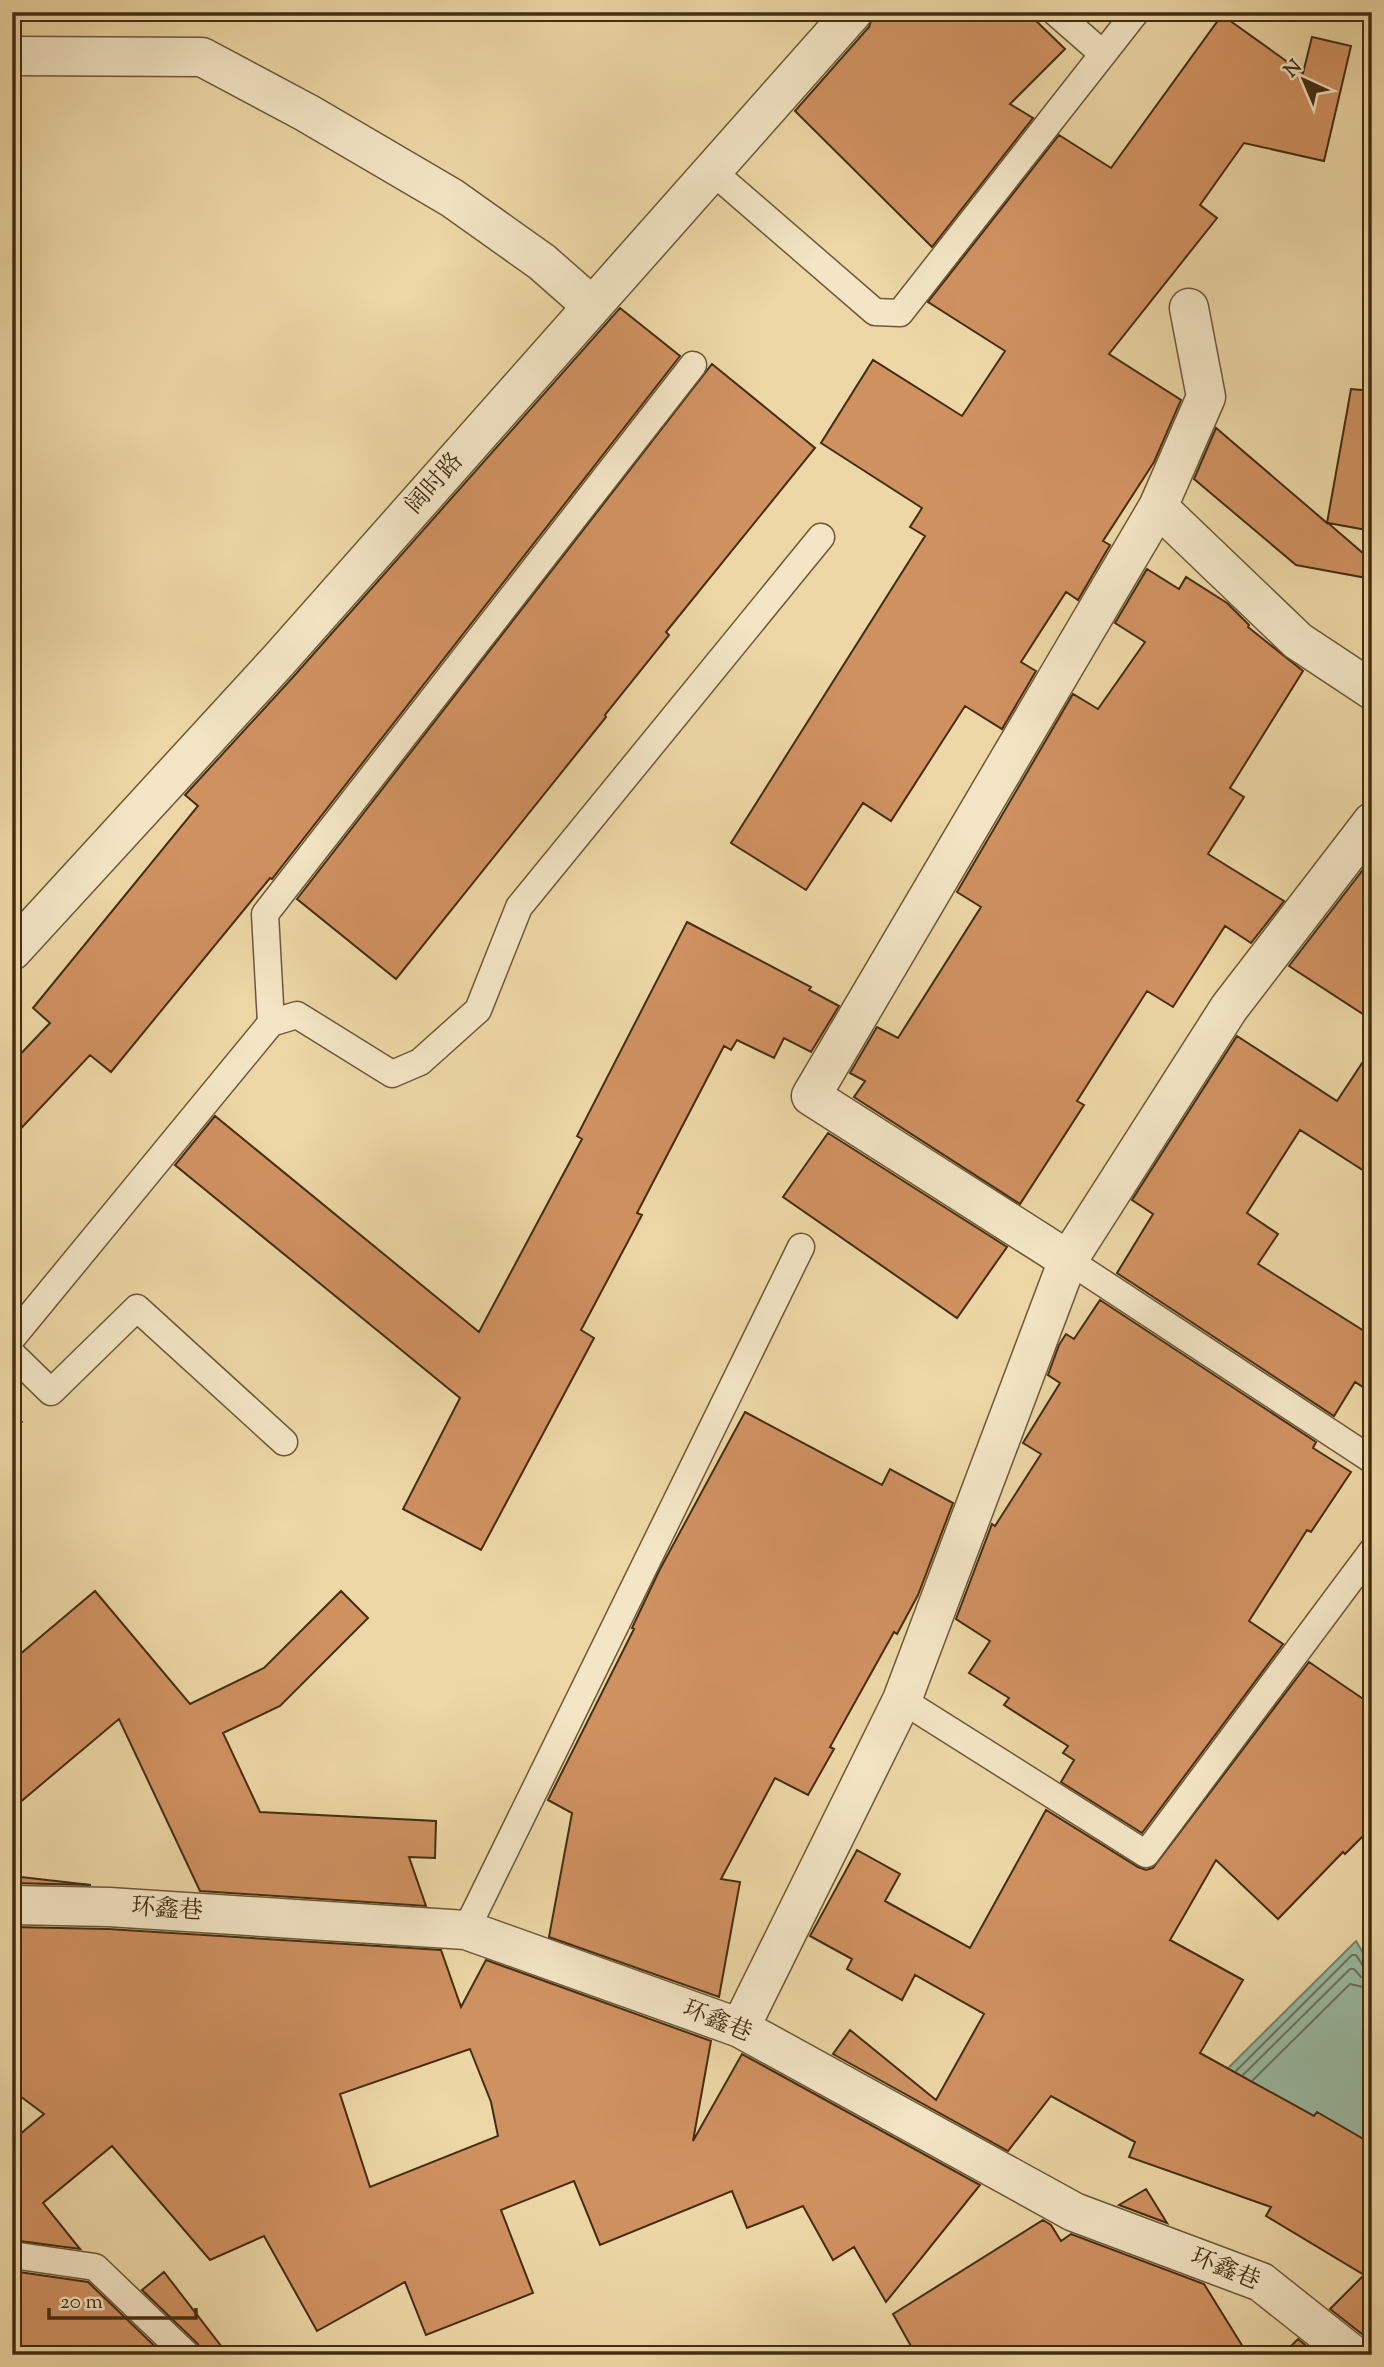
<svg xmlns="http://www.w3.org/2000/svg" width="1384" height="2367" font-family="'Sorts Mill Goudy','Noto Serif SC',serif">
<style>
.water{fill:#9abaa3;stroke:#778269;stroke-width:2}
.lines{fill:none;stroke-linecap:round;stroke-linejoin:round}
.shore{stroke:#6e745a;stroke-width:2}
.building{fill:#d09161;stroke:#432d12;stroke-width:2;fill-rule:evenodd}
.service-casing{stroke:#6e5837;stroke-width:29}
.minor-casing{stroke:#6e5837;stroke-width:41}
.path{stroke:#432d12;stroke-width:4.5;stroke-dasharray:2 3.5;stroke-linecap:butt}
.service{stroke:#f3e5c5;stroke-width:26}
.minor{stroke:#f3e5c5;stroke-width:38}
.labels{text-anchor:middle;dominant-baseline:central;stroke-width:7;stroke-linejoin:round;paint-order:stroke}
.street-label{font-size:24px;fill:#432d12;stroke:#f3e5c5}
</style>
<rect width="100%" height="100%" fill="#edd7a6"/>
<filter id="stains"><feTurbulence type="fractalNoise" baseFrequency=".00286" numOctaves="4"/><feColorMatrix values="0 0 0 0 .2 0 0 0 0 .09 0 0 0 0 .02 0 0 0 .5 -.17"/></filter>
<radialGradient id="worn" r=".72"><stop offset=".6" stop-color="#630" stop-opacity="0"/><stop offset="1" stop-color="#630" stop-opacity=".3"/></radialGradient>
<path class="water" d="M1356,1941l16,27v205l-175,-74z"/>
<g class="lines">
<path class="shore" d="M1236,2071l116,-116h4l9,14 7,1
M1243,2075l107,-106h4l7,8 11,2
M1253,2080l97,-96 22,5"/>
</g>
<path class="building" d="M874,12h153l38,37 -55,55 23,14 -101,129 -137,-136 74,-84z
M1222,15l81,58 9,-36 39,9 -27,115 -80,-18 -44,62 17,13 -108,136 72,46 -27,62 -51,79 7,4 -32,55 -12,-8 -45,70 15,9 -34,58 -37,-23 -74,115 -28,-18 -57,87 -75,-47 194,-307 -15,-9 12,-19 -101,-65 52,-83 89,56 43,-65 -77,-49 131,-167 52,33z
M620,308l60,48 -408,523 -2,-1 -159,194 -21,-17 -78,83v-75l38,-40 -17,-15 165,-202 -13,-11 109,-119z
M712,364l103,84 -149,184 3,3 -64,80 1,2 -210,262 -99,-80z
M1351,389l21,2v140l-44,-8 44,38v18l-76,-14 -102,-86 22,-51 111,95z
M1147,569l32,20 7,-12 41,26 22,22 -1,2 55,44 -73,117 14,9 -36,57 76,47 -33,42 -26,-17 -52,81 -26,-16 -70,110 7,4 -64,99 -166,-107 11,-16 -15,-8 27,-46 21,11 83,-131 -24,-15 116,-198 25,15 47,-67 -30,-19z
M1372,858v162l-83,-54z
M687,922l124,65 -2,3 30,16 -28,46 -27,-14 -10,20 -37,-18 -6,10 -7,-4 -87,167 5,2 -61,115 13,8 -113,212 -78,-41 57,-111 -285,-233 40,-49 264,216 103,-193 -5,-3z
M1237,1036l100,65 35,-53v128l-72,-46 -53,83 31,21 -20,30 114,72v57l-17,-11 -21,34 -217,-143 36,-59 -21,-14z
M828,1133l179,114 -50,71 -174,-121z
M1100,1300l216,142 -3,6 38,24 -40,60 -4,-2 -58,91 34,23 -141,189 -81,-51 13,-22 -11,-7 5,-7 -64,-41 5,-7 -40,-25 21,-32 -34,-22 36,-95 3,2 46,-72 -18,-11 37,-60 -12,-8 11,-30 7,-11 8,5z
M745,1412l137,73 8,-16 63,34 -35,92 -21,39 -3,-2 -64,115 4,2 -26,46 -33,-17 -54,101 19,3 -21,115 -170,-60 23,-124 -24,-13 86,-171 -2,-1 27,-57z
M95,1591l95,113 74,-36 77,-77 27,27 -88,88 -57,27 37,79 176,9 -1,37 -26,-1 17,49 -226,-15 -81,-172 -107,90v-148z
M1309,1662l63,43v122l-27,27 -2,-2 -65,67 -62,-59 -46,80 73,40 -43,73 114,63 3,-4 55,32v201l-5,-7 -37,-29 34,-34 -98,-59 5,-9 -142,-50 6,-15 -84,-46 -43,55 -175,-97 17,-24 86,70 48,-86 -69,-39 -13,25 -55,-31 5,-10 -42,-23 47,-86 43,24 -15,27 85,47 76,-138 92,57 8,3 7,-2z
M12,1876l79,9 -79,-2z
M12,1927l96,2 333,21 20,57 25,-47 225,81 -18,100 49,-87 238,131 -94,117 -32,-55 -21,13 -30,-54 -56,22 -15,-37 -132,54 -26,-64 -73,29 32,83 -107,42 -21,-53 -88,49 -53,-95 -54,24 -98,-114 -69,57 37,46 -68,-9v-99l32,-27 -32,-24zM470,2049l21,53 7,34 -128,51 -30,-93z
M1146,2189l21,34 -48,-18z
M1043,2220l8,5 10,16 10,-7 133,50 44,71h-332l-23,-41z
M12,2271l76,11 76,73h-152z
M164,2272l64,83h-26l-4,-11 -56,-54z
M1298,2339l19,16h-35z"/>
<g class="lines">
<defs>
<path id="service" d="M1055,12l48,42
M712,171l163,141 25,1 236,-301
M271,1023l-6,-109 428,-549
M1068,1260l304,200
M12,1338l259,-315 26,-8 95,59 28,-12 58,-52 41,-103 302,-370
M12,1354l39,38 86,-84 147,134
M902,1700l244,154 226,-303
M466,1930l335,-683
M12,2255l83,12 92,88"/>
<path id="minor" d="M12,56l190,1 105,56 145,85 90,64 50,44
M1158,507l140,134 74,49
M12,951l266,-290 575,-649
M1068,1260l-257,-164 347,-589 48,-110 -17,-89
M12,1905l97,2 357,23 274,98 334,184 187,70 92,73
M740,2028l162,-328 166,-440 161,-252 143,-186"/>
</defs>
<use href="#service" class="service-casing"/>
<use href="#minor" class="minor-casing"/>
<path class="path" d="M12,1429l11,-10"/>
<use href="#service" class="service"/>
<use href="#minor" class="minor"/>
</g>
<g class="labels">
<g class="street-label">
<text transform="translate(435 484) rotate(-48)">阔时路</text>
<text transform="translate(167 1910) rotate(4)">环鑫巷</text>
<text transform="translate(717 2022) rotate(22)">环鑫巷</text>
<text transform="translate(1225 2270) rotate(22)">环鑫巷</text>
</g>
</g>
<rect width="1384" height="2367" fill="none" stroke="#edd7a6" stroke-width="42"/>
<rect x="14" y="14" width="1356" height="2339" fill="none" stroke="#432d12" stroke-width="3.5"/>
<rect x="21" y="21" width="1342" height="2325" fill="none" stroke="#432d12" stroke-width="2"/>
<g transform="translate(1304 80) rotate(316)" stroke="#f3e5c5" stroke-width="5" paint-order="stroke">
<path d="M0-5L12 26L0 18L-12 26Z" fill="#432d12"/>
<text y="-10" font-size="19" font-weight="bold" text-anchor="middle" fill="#432d12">N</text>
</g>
<path d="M49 2308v10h147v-10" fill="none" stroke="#432d12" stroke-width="3.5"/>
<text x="60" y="2308" font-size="21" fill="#432d12" stroke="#f3e5c5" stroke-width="5" paint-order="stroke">20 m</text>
<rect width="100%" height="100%" filter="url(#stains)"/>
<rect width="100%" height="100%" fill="url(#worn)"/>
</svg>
